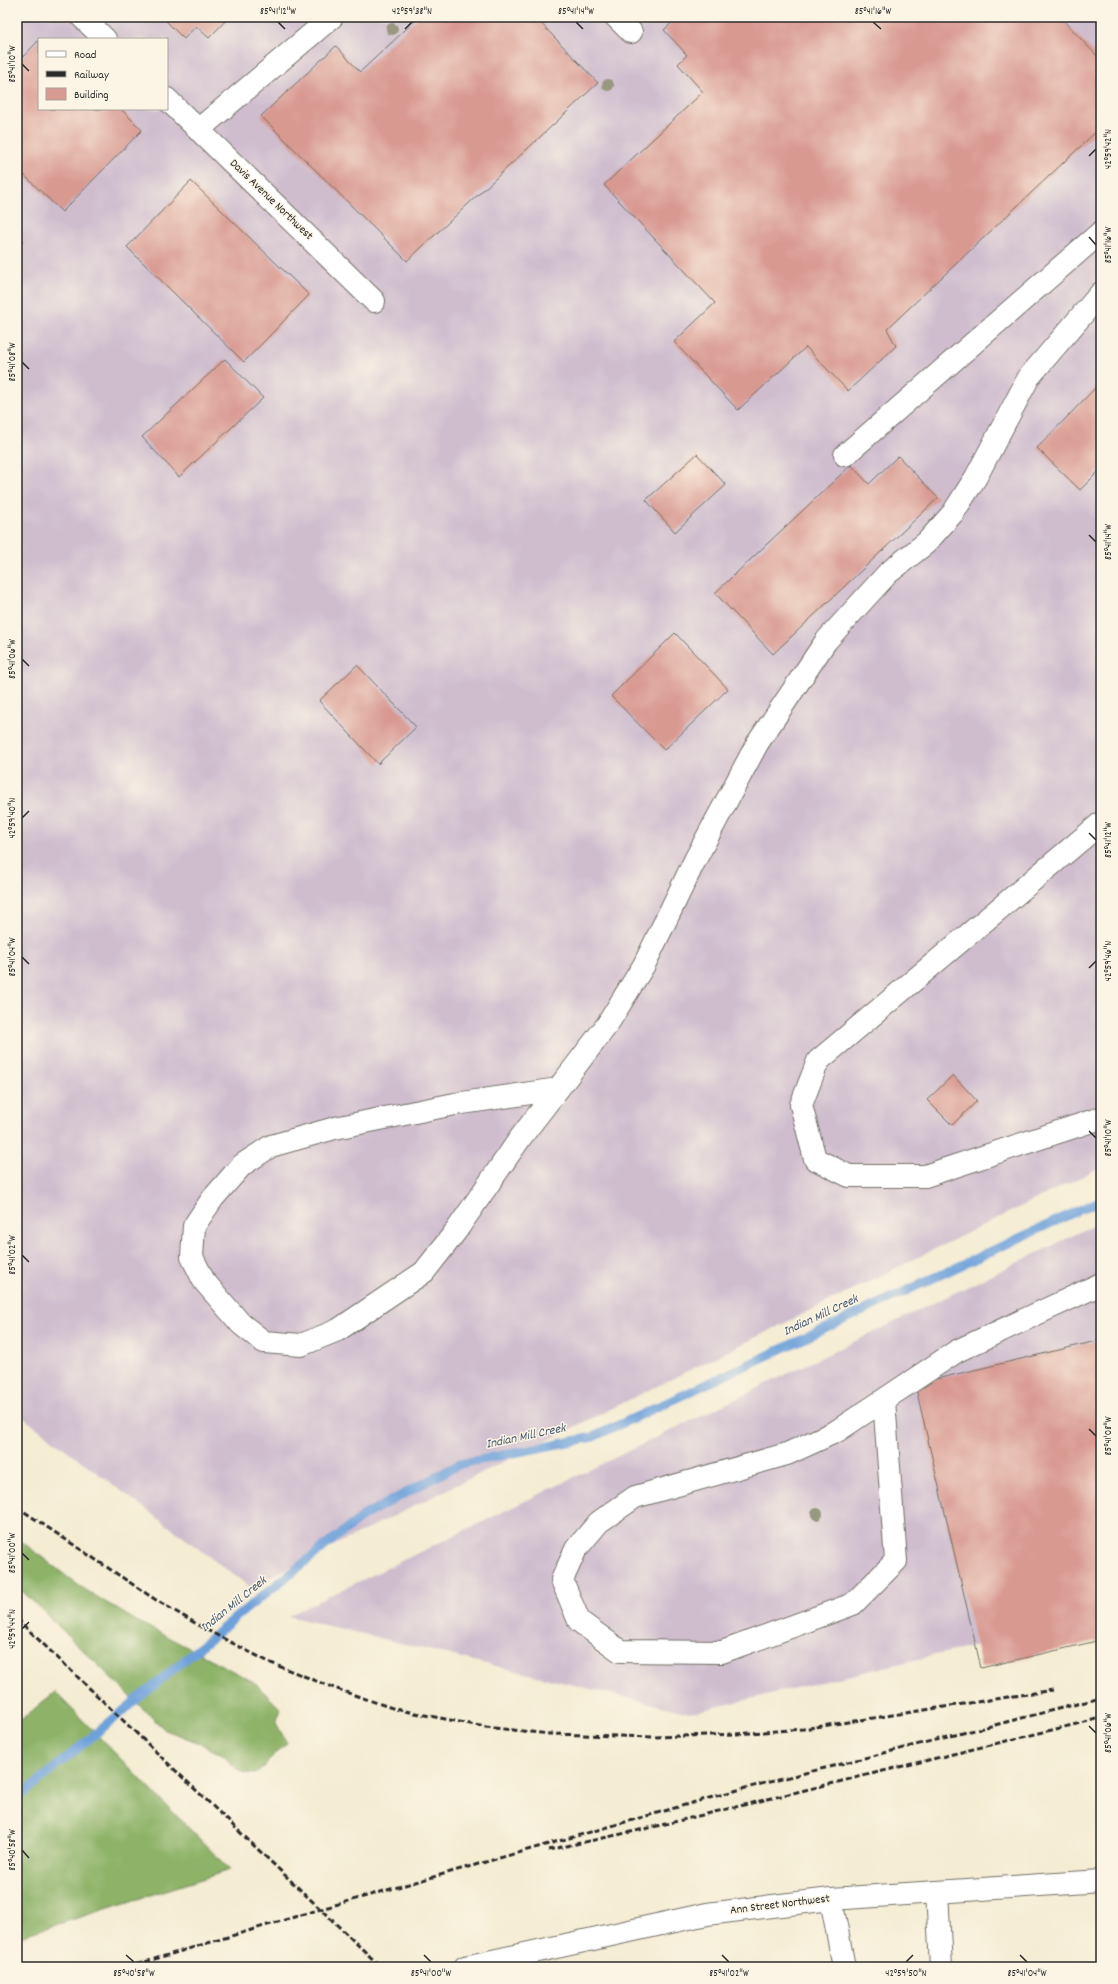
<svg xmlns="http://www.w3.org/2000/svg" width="1118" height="1984" font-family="Dekko,sans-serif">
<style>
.industrial{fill:#cfbdce;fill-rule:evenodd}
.forest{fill:#8db267;stroke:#5c6e49}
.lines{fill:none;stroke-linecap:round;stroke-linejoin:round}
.stream{stroke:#6ea1da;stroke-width:9}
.building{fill:#d89991}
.minor-casing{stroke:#716f66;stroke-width:24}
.major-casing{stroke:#716f66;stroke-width:24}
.minor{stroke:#fff;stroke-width:22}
.major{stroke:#fff;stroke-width:22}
.rail{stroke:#2b2b2b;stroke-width:3;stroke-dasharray:6 3;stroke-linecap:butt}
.tree{fill:#989881}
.ticks{fill:none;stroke:#2b2b2b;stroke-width:1.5}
.labels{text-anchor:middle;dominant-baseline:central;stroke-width:3;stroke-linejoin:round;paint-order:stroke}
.street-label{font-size:12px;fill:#2b2b2b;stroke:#fcf5e5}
.water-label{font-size:13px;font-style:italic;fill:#465a71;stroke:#fcf5e5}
.neatline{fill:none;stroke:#2b2b2b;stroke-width:1.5}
.ticks-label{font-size:10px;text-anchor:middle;fill:#2b2b2b}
</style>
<rect width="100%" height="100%" fill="#fcf5e5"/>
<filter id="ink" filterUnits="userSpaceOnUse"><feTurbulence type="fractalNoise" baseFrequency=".025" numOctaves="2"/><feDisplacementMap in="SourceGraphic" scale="8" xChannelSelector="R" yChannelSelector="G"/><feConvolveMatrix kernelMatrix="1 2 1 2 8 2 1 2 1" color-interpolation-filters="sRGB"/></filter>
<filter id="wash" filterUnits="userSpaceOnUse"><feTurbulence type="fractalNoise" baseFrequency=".012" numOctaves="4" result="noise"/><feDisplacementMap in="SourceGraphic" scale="16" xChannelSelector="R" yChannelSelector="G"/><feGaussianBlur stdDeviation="0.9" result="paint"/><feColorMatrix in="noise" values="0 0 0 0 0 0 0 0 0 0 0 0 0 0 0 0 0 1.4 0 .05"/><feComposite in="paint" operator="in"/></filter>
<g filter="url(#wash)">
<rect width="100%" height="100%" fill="#f4ecd3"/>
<path class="industrial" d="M17,17h1084v1150l-851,420 -233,-174zM39,39h128v70h-128z
M1101,1222v394l-411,97 -402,-97z"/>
<path class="forest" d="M17,1538l61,47 55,34 121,63 27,27 -5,14 11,20 -31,31c-26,-1 -20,-12 -39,-22 -17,-9 -34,-16 -52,-22l-148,-144z
M55,1692l175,178 -213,67v-214z"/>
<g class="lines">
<path class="stream" d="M17,1799l229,-190 117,-93 97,-52 133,-27 508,-237"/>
</g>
<g id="blocks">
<path class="building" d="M162,17h67l-20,21 -13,-12 -12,13z
M419,17h116l63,66 -191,178 -146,-145 75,-70 24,26z
M678,17h382l41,43v67l-214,202 9,17 -48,45 -42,-44 -68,63 -64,-68 41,-39 -111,-118 99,-93 -25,-28 9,-9 -23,-25z
M39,40v69h82l21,21 -80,82 -45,-44v-105z
M191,181l118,114 -65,67 -117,-115z
M17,235l6,6 -6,7z
M225,359l38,39 -84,79 -37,-40z
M1101,382v87l-21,21 -43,-42z
M697,454l29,31 -51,47 -29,-32z
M898,456l40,42 -165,156 -58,-61 136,-128 18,19z
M675,633l53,56 -64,61 -53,-54z
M357,665l59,62 -38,37 -59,-63z
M953,1075l24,26 -25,24 -25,-25z
M1101,1340v300l-120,28 -66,-284z"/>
</g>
</g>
<g filter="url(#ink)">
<use href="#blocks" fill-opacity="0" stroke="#716f66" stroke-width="1"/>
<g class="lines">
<defs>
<path id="minor" d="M82,17l23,22
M616,17l15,15
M167,99l207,202
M198,130l134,-113
M845,455l256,-223
M1101,823l-283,238 -17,44 14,54 34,17h76l176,-58
M558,1089l-103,15 -120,24 -64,18 -29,19 -29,33 -19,28 -2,31 12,24 37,43 23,18 37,3 37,-15 86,-58 32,-41 65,-94 37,-48 49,-64 37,-60 51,-105 62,-116 69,-103 62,-68 38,-30 27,-30 23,-36 53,-100 72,-84
M884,1400l12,161 -43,43 -131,48 -102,-1 -41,-30 -17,-41 14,-31 23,-27 36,-25 152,-43 50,-23 120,-80 144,-67
M937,1892l4,75
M831,1899l13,68"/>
<path id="major" d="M465,1967l242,-53 124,-15 270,-18"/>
</defs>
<use href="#minor" class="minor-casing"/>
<use href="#major" class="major-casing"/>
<use href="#minor" class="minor"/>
<use href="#major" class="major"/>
<path class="rail" d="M17,1507l139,93 51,30 64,33 63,25 61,21 90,18 65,7 104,3 82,-3 67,-5 250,-39
M17,1619l364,348
M548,1850l101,-22 452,-110
M128,1967l193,-58 413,-118 367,-93"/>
</g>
<g class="tree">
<circle cx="392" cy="29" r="6"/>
<circle cx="608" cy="85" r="6"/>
<circle cx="817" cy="1514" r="6"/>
</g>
</g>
<path class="ticks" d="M278,22l7,7M576,22l7,7M873,22l8,7M405,29l7,-7M22,64l7,7M1089,156l7,-7M1089,237l7,8M22,362l7,7M1089,535l7,7M22,659l7,7M22,818l7,-7M1089,833l7,7M22,957l7,7M1089,968l7,-7M1089,1131l7,7M22,1255l7,7M1089,1429l7,7M22,1553l7,7M22,1629l7,-7M1089,1726l7,7M22,1850l7,8M126,1955l8,7M424,1955l7,7M722,1955l7,7M1020,1955l7,7M906,1962l7,-7"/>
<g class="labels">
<g class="street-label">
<text transform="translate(271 200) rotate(44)">Davis Avenue Northwest</text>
<text transform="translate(780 1905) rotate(-7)">Ann Street Northwest</text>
</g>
<g class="water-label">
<text transform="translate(821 1316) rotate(-25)">Indian Mill Creek</text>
<text transform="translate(526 1437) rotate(-12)">Indian Mill Creek</text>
<text transform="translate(234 1605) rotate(-39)">Indian Mill Creek</text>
</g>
</g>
<rect width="1118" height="1984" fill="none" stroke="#fcf5e5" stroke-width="44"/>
<rect x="38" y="38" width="130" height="72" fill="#fcf5e5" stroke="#a8a49b"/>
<rect x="46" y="51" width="20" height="6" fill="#ffffff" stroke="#a8a49b"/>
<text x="74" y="58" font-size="12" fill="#2b2b2b">Road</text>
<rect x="46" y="71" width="20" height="6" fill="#2b2b2b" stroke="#a8a49b"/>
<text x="74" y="78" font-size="12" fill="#2b2b2b">Railway</text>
<rect x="46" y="88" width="20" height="12" fill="#d89991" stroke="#a8a49b"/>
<text x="74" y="98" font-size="12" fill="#2b2b2b">Building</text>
<rect x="22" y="22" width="1074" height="1940" class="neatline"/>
<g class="ticks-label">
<text x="278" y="14">85°41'12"W</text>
<text x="412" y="14">42°59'38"N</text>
<text x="576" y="14">85°41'14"W</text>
<text x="873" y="14">85°41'16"W</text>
<text transform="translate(11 64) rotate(-90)" y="4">85°41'10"W</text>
<text transform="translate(1107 149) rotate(-90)" y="4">42°59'42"N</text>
<text transform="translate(1107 245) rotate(-90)" y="4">85°41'16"W</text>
<text transform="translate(11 362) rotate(-90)" y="4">85°41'08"W</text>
<text transform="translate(1107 542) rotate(-90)" y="4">85°41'14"W</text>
<text transform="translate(11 659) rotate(-90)" y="4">85°41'06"W</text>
<text transform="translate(11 818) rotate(-90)" y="4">42°59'40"N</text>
<text transform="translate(1107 840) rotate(-90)" y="4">85°41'12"W</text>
<text transform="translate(11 957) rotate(-90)" y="4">85°41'04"W</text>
<text transform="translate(1107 961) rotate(-90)" y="4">42°59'46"N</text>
<text transform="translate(1107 1138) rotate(-90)" y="4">85°41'10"W</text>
<text transform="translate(11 1255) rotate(-90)" y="4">85°41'02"W</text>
<text transform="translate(1107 1436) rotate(-90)" y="4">85°41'08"W</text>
<text transform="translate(11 1553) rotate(-90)" y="4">85°41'00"W</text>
<text transform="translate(11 1629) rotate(-90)" y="4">42°59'44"N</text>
<text transform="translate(1107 1733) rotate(-90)" y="4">85°41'06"W</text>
<text transform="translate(11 1850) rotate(-90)" y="4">85°40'58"W</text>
<text x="134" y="1976">85°40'58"W</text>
<text x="431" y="1976">85°41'00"W</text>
<text x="729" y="1976">85°41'02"W</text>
<text x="906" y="1976">42°59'50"N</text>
<text x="1027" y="1976">85°41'04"W</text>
</g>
</svg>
